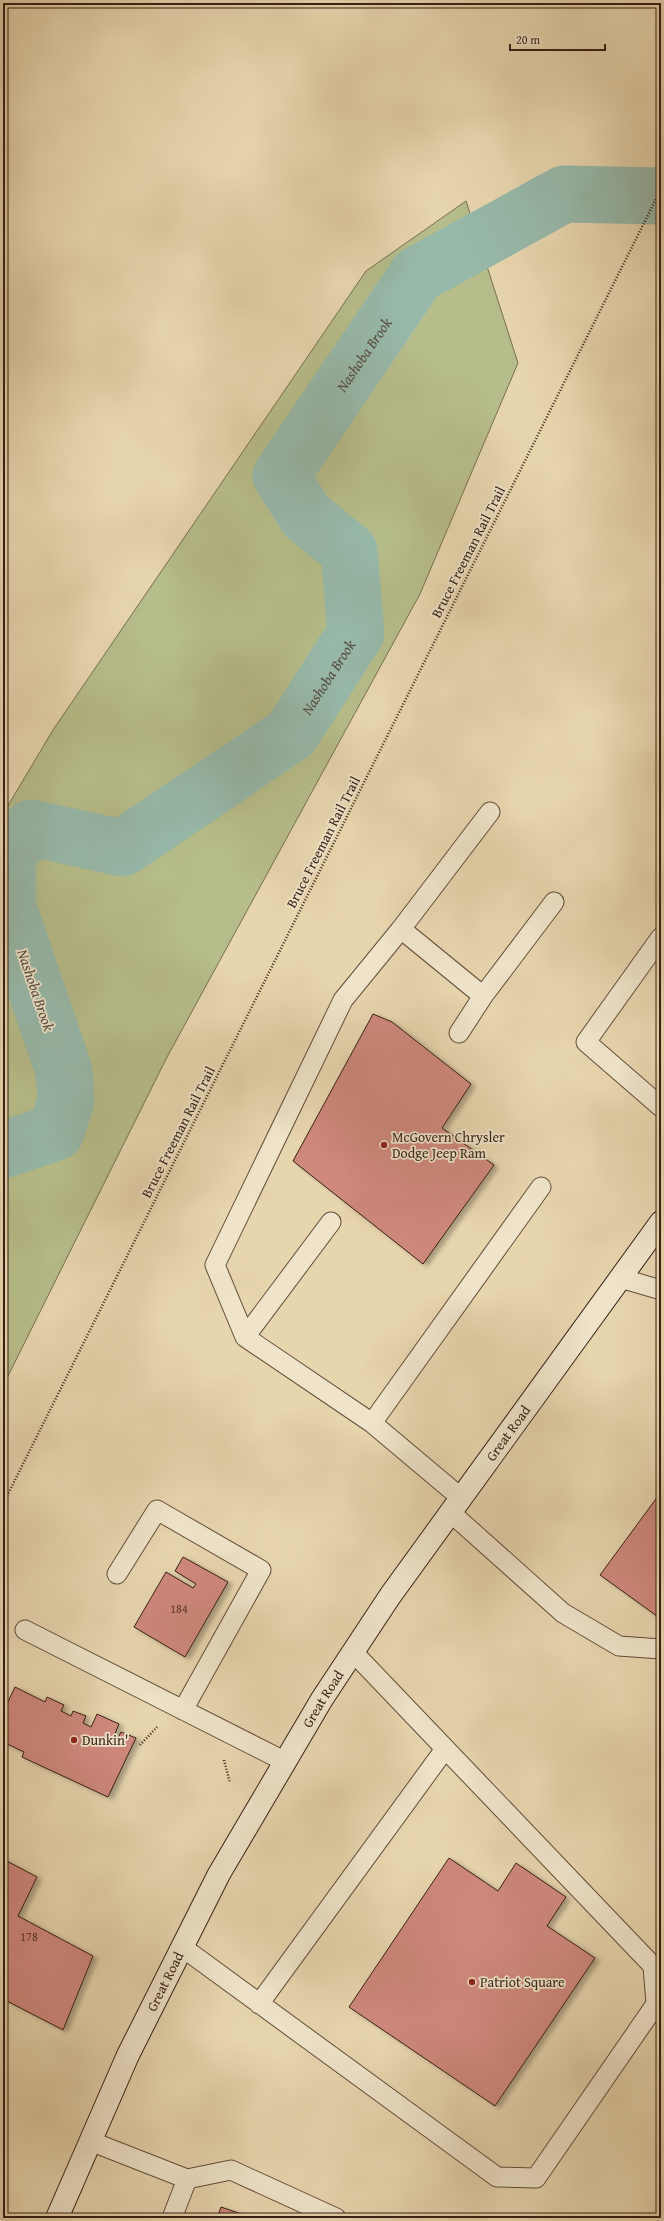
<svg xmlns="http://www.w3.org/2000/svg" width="664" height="2221" font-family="'Gentium Book Plus',serif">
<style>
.green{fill:#b6bd8a;stroke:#766e4f}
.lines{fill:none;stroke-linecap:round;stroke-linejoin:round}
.river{stroke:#97b9aa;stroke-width:57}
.building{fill:#ce887c;stroke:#361e14;filter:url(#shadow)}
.lane-casing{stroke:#624c3a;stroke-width:21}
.secondary-casing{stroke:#361e14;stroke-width:24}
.path{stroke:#361e14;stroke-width:2.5;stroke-dasharray:1 2;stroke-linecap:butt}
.lane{stroke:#efe4ca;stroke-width:19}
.secondary{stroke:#efe4ca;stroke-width:22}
.poi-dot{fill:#8f2418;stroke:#efe4ca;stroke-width:1.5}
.labels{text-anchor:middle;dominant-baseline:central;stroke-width:3.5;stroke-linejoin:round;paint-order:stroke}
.number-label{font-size:12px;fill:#5c382e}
.street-label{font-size:14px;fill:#361e14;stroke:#efe4ca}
.poi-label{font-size:14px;fill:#361e14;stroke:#efe4ca;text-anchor:start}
.water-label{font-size:15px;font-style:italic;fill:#534c41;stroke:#efe4ca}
</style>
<defs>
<filter id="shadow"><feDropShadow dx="4.5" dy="2.5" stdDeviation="2" flood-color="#0004"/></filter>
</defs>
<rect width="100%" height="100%" fill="#e7d5ae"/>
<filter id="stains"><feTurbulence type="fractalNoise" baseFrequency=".005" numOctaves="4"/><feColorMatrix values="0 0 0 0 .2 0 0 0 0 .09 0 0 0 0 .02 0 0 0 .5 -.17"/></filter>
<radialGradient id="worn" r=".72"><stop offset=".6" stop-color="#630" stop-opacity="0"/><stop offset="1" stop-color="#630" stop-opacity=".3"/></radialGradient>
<path class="green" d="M466,201l52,162 -98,231 -254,465 -163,327v-572l50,-84 313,-459z"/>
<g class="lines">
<path class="river" id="s1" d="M3,1150l53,-18 10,-31 -2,-30 -56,-164 -1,-52 24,-27 91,20 169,-114 65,-101 -7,-82 -43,-35 -25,-40 136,-201 147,-81 97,2"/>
</g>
<path class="building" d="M373,1014l19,8 79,62 -29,44 52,37 -71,99 -130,-103z
M661,1492v127l-61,-44z
M183,1557l45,25 -43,75 -51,-30 32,-55 27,16 3,-4 -21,-13z
M15,1687l30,15 2,-5 17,8 -3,6 10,5 2,-5 13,5 -3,7 8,4 6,-13 22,10 -5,12 4,2 3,-6 15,6 -28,59 -86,-40 2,-5 -21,-10v-30z
M449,1858l49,33 18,-28 50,34 -19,29 48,32 -100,148 -146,-99z
M3,1859l34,18 -19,39 75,40 -30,74 -60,-31z
M221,2207l32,11h-36z"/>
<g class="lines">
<defs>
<path id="lane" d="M401,929l89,-117
M661,937l-75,105 75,65
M459,1033l24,-37
M331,1222l-86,115 127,86 88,74
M620,1278l41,12
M245,1337l-30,-72 128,-265 58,-71 82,67 71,-94
M372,1423l169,-236
M450,1512l113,101 56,33 42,3
M117,1574l40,-64 104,60 -78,140
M25,1630l261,132
M182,1947l315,230 39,1 120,-174 -3,-38 -300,-314
M259,2004l186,-255
M90,2141l97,38 -15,39
M187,2179l44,-9 105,48"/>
<g id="secondary">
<path id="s2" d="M57,2218l71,-163 91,-181 103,-175 68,-103 271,-374"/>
</g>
</defs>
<use href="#lane" class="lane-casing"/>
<use href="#secondary" class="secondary-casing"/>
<path class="path" d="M3,1504l658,-1315
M140,1745l17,-18
M224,1760l6,23"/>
<use href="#lane" class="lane"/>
<use href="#secondary" class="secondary"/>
</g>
<g class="poi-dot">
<circle cx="384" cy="1145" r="4"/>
<circle cx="74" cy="1740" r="4"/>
<circle cx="472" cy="1982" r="4"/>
</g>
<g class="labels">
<g class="number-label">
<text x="179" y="1608">184</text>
<text x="29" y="1936">178</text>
</g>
<g class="street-label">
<text transform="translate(468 552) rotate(-63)">Bruce Freeman Rail Trail</text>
<text transform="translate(323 842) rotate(-63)">Bruce Freeman Rail Trail</text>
<text transform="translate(178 1132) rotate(-63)">Bruce Freeman Rail Trail</text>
<text stroke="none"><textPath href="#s2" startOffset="908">Great Road</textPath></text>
<text stroke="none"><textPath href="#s2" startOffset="584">Great Road</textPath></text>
<text stroke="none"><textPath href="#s2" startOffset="260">Great Road</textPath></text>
</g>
<g class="poi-label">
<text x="392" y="1137">McGovern Chrysler<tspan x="392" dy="16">Dodge Jeep Ram</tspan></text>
<text x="82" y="1740">Dunkin'</text>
<text x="480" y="1982">Patriot Square</text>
</g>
<g class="water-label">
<text stroke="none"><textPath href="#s1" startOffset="1129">Nashoba Brook</textPath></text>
<text stroke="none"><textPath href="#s1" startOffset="745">Nashoba Brook</textPath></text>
<text transform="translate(36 990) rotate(71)">Nashoba Brook</text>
</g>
</g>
<rect width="664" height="2221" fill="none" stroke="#e7d5ae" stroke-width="16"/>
<rect x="4" y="4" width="656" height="2213" fill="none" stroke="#361e14" stroke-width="2"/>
<rect x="8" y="8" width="648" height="2205" fill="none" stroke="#361e14"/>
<path d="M510 44v6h95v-6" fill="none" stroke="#361e14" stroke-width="2"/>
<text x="516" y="44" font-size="12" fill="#361e14" stroke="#efe4ca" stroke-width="3" paint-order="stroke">20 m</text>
<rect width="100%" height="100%" filter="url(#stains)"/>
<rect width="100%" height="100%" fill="url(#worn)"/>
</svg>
